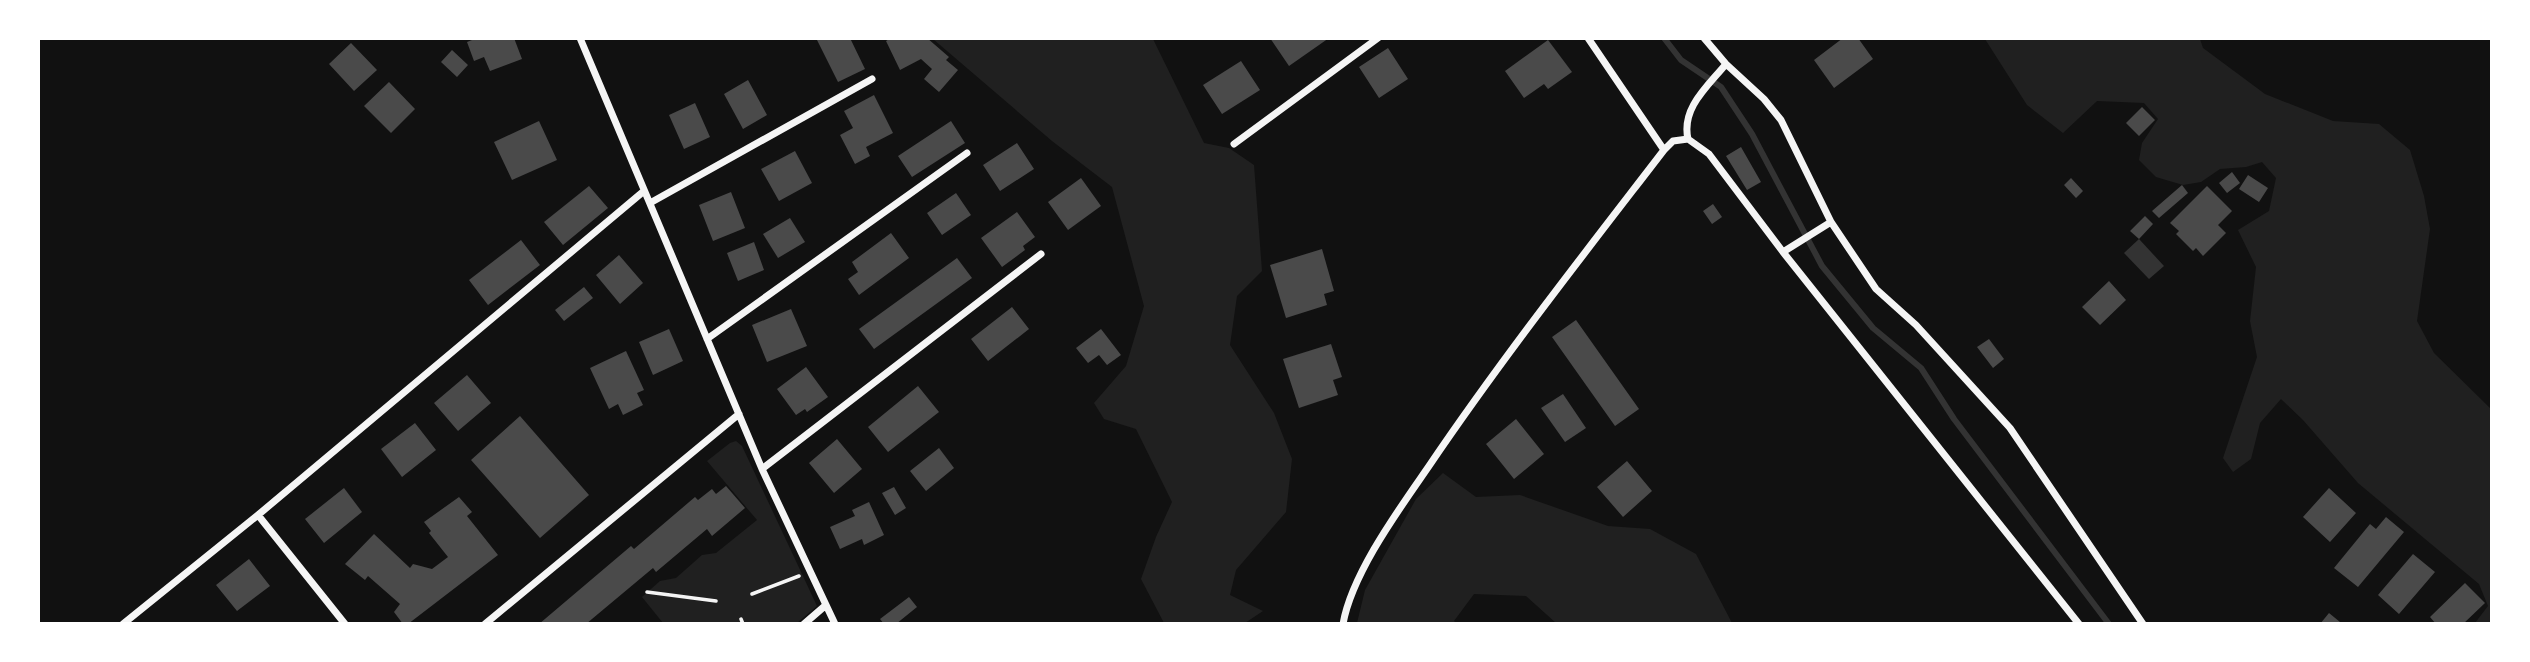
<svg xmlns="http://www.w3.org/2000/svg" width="2530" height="662" font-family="'Libre Baskerville',serif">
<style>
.green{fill:#202020}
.water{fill:#333}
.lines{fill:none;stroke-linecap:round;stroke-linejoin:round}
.stream{stroke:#333;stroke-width:6}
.building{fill:#4a4a4a}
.path{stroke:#f5f5f5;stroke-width:3.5}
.minor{stroke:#f5f5f5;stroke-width:7}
</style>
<rect width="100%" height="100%" fill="#111"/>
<path class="green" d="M933,39h220l51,104 25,5 25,17 8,106 -25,25 -7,49 44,68 18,46 -6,53 -50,58 -6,25 33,16 -18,12h-81l-23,-44 15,-42 16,-35 -36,-73 -32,-10 -10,-16 32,-37 18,-60 -32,-119 -60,-46z
M1985,39h215l3,9 62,46 68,27 46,3 31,26 14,46 6,33 -13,92 17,32 57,56v214h-16l13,-17 -9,-22 -121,-101 -55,-63 -22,-21 -21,24 -9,36 -18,13 -10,-14 34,-101 -7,-36 6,-54 -18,-37 31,-19 7,-33 -14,-16 -16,5 -26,2 -19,13 -18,3 -27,-8 -17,-17 3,-17 16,-24 -14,-16 -47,-2 -34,32 -36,-28z
M736,441l6,5 75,160 -20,17h-134l-21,-26 18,-16 16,-3 26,-23 14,-2 41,-33 -50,-59 23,-18z
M1443,473l33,24 44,-2 88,31 42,3 46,25 36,69h-176l-30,-27 -52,-2 -20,27 2,2h-99l8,-33 51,-91z"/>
<path class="water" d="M2139,239l25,27 -15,13 -25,-26z"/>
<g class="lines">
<path class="stream" d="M1664,38l17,22 40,27 31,47 70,132 51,62 48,40 33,51 155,205"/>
</g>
<path class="building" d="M477,38h37l8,21 -32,12 -6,-14 -10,4 -7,-19z
M816,38h34l15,31 -27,13z
M891,38h36l22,19 -3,3 12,10 -19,22 -15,-13 8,-10 -11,-10 -21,11 -14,-29z
M1270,38h59l-40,28z
M1843,38h15l15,21 -39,29 -20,-28z
M1548,40l24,32 -24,17 -4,-5 -20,14 -19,-27z
M351,43l26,27 -23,21 -25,-27z
M1388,48l20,31 -29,19 -20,-31z
M452,50l16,15 -11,12 -16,-15z
M1241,61l19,29 -38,24 -19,-29z
M748,80l19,35 -24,14 -19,-35z
M389,82l26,27 -24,24 -27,-27z
M874,95l19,38 -27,14 4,9 -15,8 -15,-29 13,-7 -9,-17z
M695,103l15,34 -26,12 -15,-34z
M2142,107l13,13 -16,16 -13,-13z
M539,121l18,39 -45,20 -18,-38z
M951,121l14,22 -53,34 -14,-21z
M1017,143l17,26 -34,22 -17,-26z
M1741,147l20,35 -14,8 -21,-34z
M795,151l17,32 -33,18 -18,-32z
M2232,172l8,11 -13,10 -8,-10z
M2248,175l20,13 -9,14 -20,-13z
M1081,178l20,28 -33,24 -20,-28z
M2071,178l12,13 -7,7 -12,-13z
M2182,185l6,8 -29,25 -7,-7z
M589,186l19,22 -45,37 -19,-23z
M2207,186l25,25 -14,14 8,8 -23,23 -7,-8 -3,3 -17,-17 3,-3 -9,-8z
M731,192l14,36 -32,13 -14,-36z
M956,193l15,22 -29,20 -15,-22z
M1713,204l9,13 -10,7 -9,-13z
M1017,212l18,25 -12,9 2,4 -23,17 -21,-29z
M2145,216l8,8 -14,15 -9,-8z
M790,218l15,24 -27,16 -15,-24z
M891,233l18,25 -50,37 -11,-16 10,-7 -6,-10z
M521,240l19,25 -52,40 -19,-25z
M754,242l10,28 -26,11 -11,-28z
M1322,249l12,42 -10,3 3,11 -41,13 -16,-53z
M619,255l24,28 -23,21 -24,-29z
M957,258l15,20 -98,71 -15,-20z
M2109,281l17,19 -26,25 -18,-18z
M584,287l9,11 -29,23 -9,-11z
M1012,307l17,22 -41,32 -17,-22z
M791,309l16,37 -40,16 -15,-37z
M1576,320l63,89 -24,17 -63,-89z
M669,329l14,32 -30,14 -14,-33z
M1101,329l20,26 -14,10 -8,-10 -11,8 -12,-15z
M1989,339l15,20 -11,9 -16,-21z
M1331,344l11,33 -9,3 5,15 -39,13 -16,-49z
M626,351l18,39 -7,3 6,12 -20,10 -5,-11 -9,5 -19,-41z
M806,367l22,30 -21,15 -2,-3 -9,6 -19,-26z
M467,375l24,28 -33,28 -24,-28z
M918,386l21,26 -51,40 -20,-25z
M1563,394l23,34 -21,14 -24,-34z
M520,416l69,79 -49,43 -69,-78z
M1516,419l28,35 -30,25 -28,-35z
M415,423l21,27 -34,27 -21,-28z
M837,439l25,30 -28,24 -25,-30z
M939,448l15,20 -28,23 -16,-20z
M1627,461l25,30 -29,26 -26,-30z
M726,486l19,22 -33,28 -5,-7 -51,43 -3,-4 -67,56h-47l92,-78 3,3 61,-52 3,3 14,-11 4,5z
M894,487l12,21 -11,7 -13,-22z
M344,488l18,24 -38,31 -19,-24z
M2329,488l27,25 -26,29 -27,-25z
M459,497l13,15 -5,4 31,39 -90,69h-5l-9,-12 6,-8 -32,-28 -3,4 -20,-16 29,-30 36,34 3,-4 19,5 16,-12 -19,-24 2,-2 -7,-9z
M869,502l15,33 -20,10 -2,-6 -22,10 -10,-22 25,-11 -3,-6z
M2386,517l18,15 -46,55 -24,-19 36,-44 6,5z
M2413,554l22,18 -36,42 -21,-19z
M249,559l21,27 -33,25 -21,-26z
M2465,583l20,20 -22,21h-27l-6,-7z
M909,597l8,10 -21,17h-12l-4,-5z
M2329,613l11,9 -1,2h-19z"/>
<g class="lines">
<path class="path" d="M647,592l69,9
M752,594l47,-18
M741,619l2,5"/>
<path class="minor" d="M580,38l182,431 73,155
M1588,38l76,112
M1704,38l22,26 38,35 17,21 50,102 45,67 40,36 94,103 133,196
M1688,139l21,15 74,98 296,372
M1688,139c-7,-31 20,-53 38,-75
M1234,144l144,-106
M650,203l222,-124
M1783,252l48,-30
M707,339l260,-186
M762,469l279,-215
M258,515l87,109
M123,624l135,-109 386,-324
M485,624l254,-210
M804,624l22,-19
M1343,624c9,-51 57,-116 86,-158 74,-109 155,-212 235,-316l9,-9 15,-2"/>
</g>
<rect width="2530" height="662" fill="none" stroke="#ffffff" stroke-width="80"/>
</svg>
